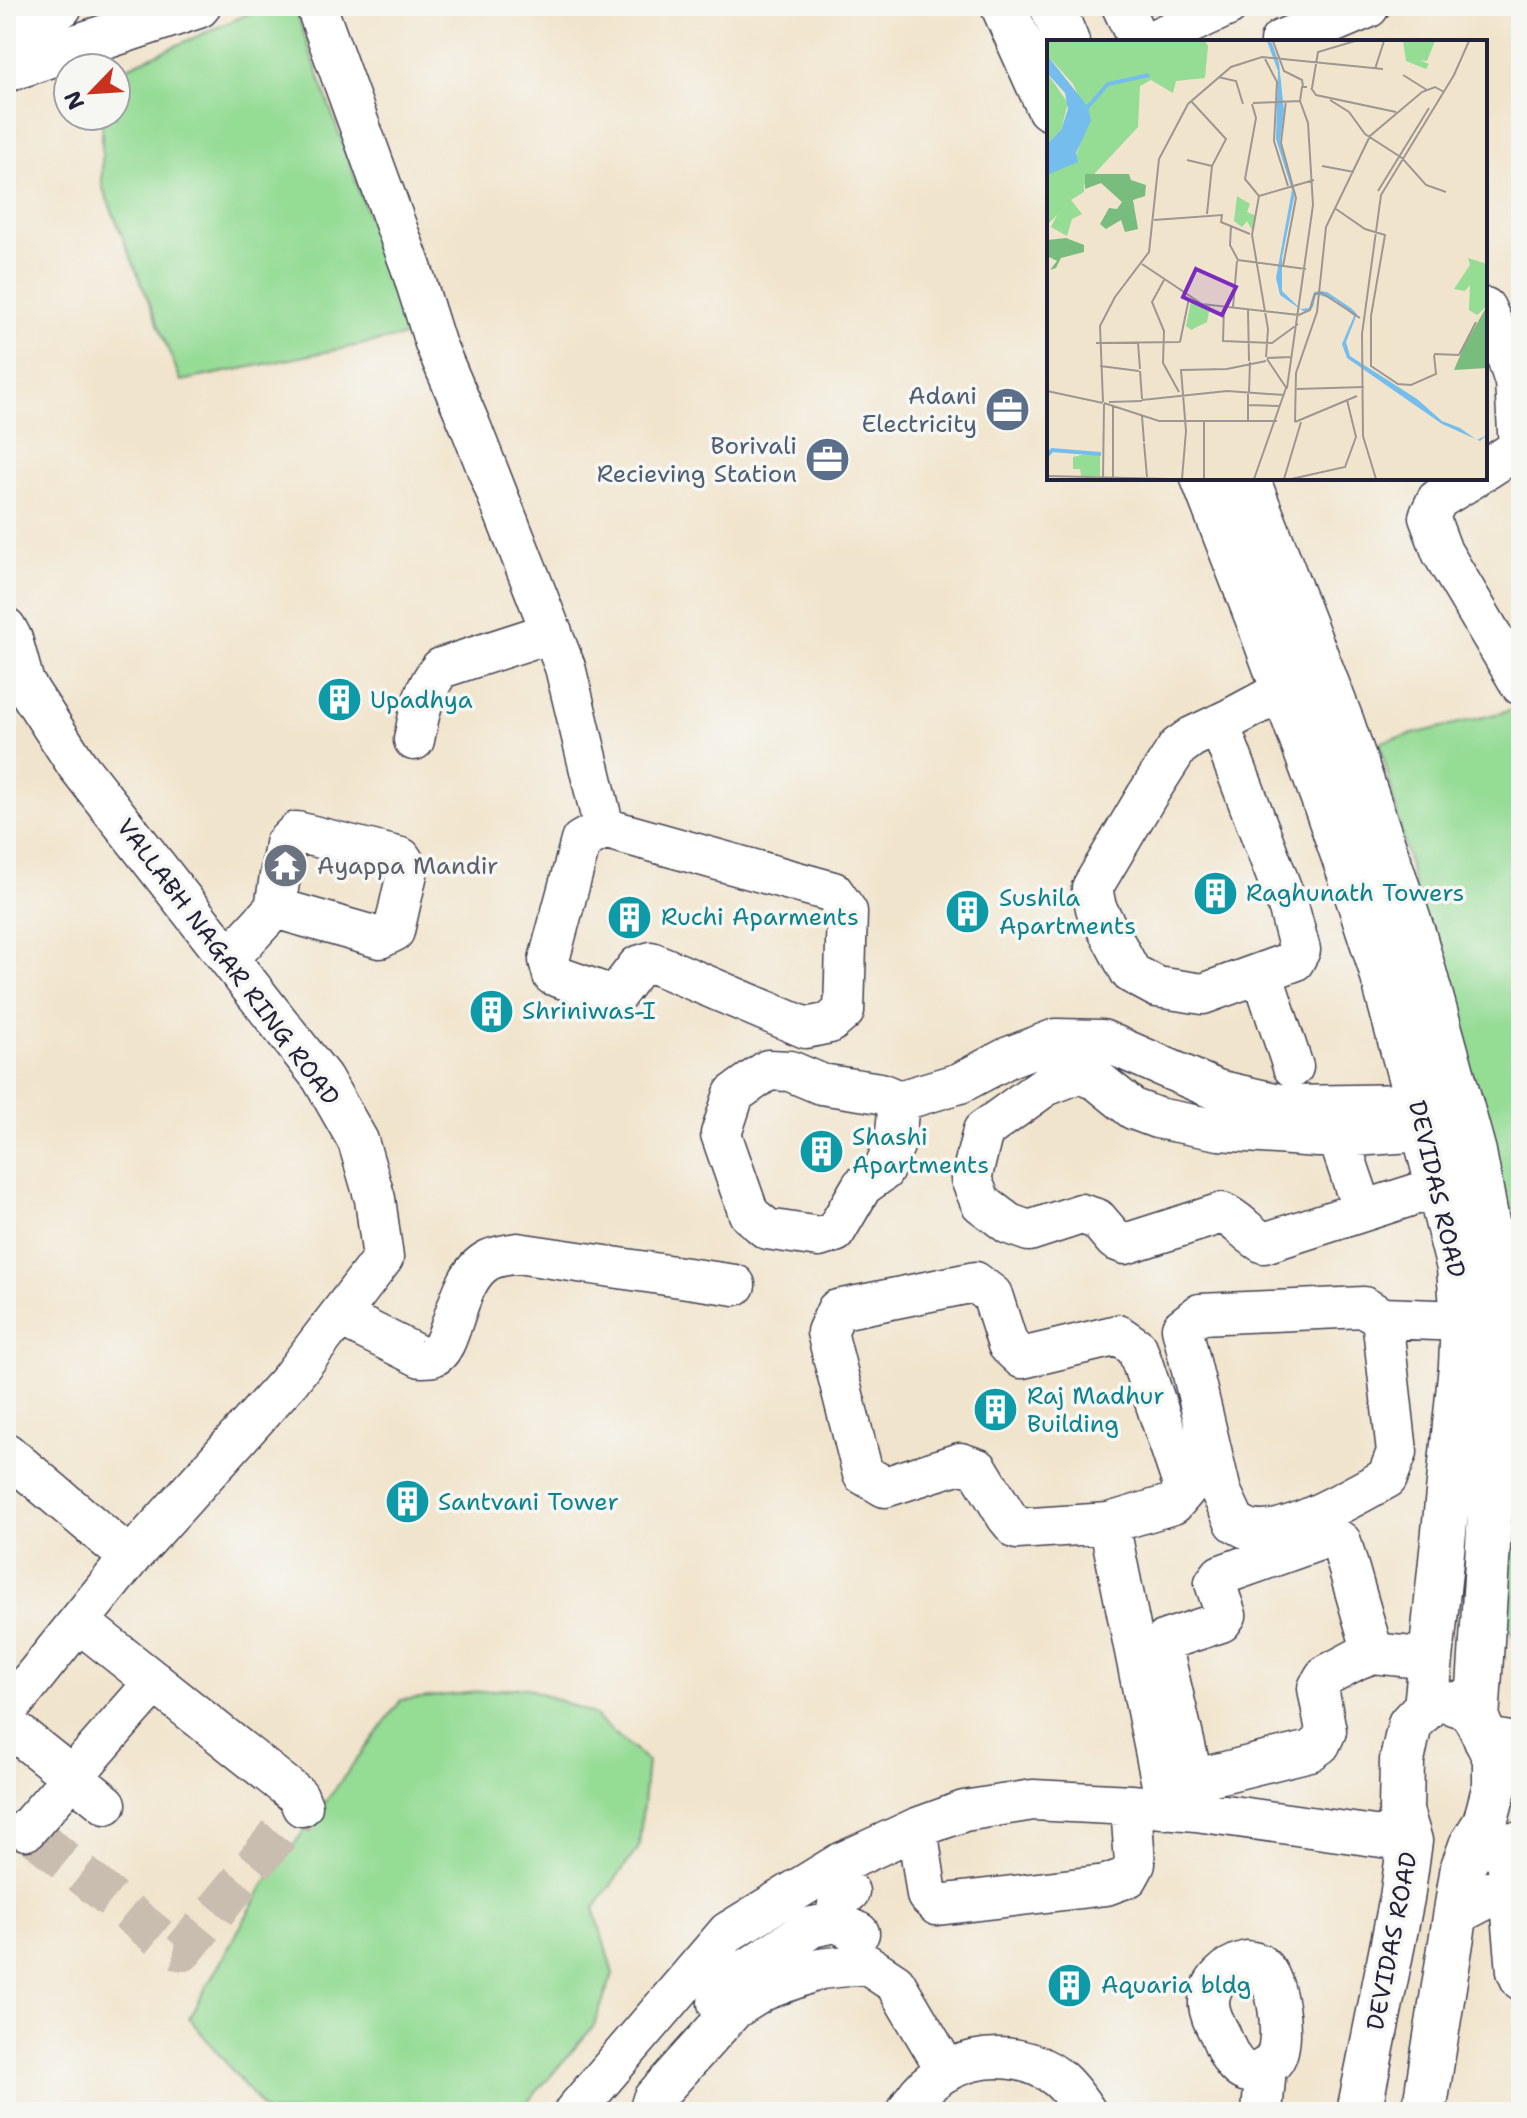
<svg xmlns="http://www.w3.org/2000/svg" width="1527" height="2118" font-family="'Shantell Sans',sans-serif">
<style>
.green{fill:#95dc95;stroke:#5c7f68;stroke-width:2}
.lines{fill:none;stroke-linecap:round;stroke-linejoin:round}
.street-tunnel{stroke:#c8bdaf;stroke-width:40;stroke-dasharray:40 20;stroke-linecap:butt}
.street-casing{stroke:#413f51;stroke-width:43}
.secondary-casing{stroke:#413f51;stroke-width:47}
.primary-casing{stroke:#413f51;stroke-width:47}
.street{stroke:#fff;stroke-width:40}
.secondary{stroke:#fff;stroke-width:44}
.primary{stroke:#fff;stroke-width:44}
.labels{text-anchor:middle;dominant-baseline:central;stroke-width:7;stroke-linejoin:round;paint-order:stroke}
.service-label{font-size:24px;fill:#4e5e75;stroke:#f6f6f2;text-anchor:end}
.culture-label{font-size:24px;fill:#0d838f;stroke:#f6f6f2;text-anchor:start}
.worship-label{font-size:24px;fill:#5b616d;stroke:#f6f6f2;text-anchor:start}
.street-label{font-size:24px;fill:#22223b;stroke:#f6f6f2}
.inset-river{fill:none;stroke:#75bded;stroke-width:4}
.inset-road{fill:none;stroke:#9e9692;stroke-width:2}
.view{fill:#7b2cbf;fill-opacity:0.15;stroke:#7b2cbf;stroke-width:4}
.inset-edge{fill:none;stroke:#22223b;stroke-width:4}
</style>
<rect width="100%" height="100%" fill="#f6f6f2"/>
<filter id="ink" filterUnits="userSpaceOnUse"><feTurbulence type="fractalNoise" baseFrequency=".0125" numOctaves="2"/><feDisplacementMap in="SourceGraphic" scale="16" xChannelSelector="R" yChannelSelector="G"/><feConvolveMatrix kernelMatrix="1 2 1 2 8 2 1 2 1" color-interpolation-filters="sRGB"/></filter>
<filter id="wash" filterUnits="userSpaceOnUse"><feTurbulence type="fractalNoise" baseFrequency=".006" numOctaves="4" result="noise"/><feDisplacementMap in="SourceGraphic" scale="32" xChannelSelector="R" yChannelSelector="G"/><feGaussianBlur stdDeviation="1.8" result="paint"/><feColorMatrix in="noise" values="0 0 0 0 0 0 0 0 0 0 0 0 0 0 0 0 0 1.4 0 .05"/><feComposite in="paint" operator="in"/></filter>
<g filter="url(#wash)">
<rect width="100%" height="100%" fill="#f1e4cc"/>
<path class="green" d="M266,6h28l116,329 -229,46 -79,-195v-70h14v-44z
M1521,708v937l-13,-15 13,-380 -95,-314 -46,-194z
M525,1687l66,26 56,48 -8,86 -45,61 19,66 -20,53 -74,85h-253l-77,-94 75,-133 137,-185z"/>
</g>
<g filter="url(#ink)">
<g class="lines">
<path class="street-tunnel" d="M35,1836l138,113 10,2 119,-145"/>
<defs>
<path id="street" d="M316,6l95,261 24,76 35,82 95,242 39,161 229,64 14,20 -3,99 -14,12 -24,5 -155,-66 -13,4 -19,25 -12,3 -54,-19 -4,-15 32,-119 23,-13
M1122,6l15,32 16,2 75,-34
M1485,308l20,43 10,31 4,66 -34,22
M1473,478l-36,22 -8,17 13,35 79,133
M6,628l6,11 12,44 53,82 245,313 36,63 17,58 8,59 -94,123 -159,177 -124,154
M1219,724l70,185 11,41 -6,11 -91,33 -46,-7 -26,-14 -35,-65 -4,-20 54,-91 32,-50 14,-10 38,-18 54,-29
M414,740c5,-26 9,-51 27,-72l111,-36
M229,958l46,-50 10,-64 12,-12 104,26 7,11 -14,62 -14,7 -105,-30
M1262,973l31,94
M899,1101l-4,42 -12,28 -21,15 -27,46 -16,5 -52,-8 -18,-15 -28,-80 13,-40 34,-24 22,1 31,13 59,9 19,8 61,-18 49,-26 47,-18 46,1 115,50 71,16 130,-2
M1424,1131l-68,5 -38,1 -99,-7 -62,-12 -24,-9 -36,-29 -18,-7 -34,13 -62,45 -12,48 10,24 28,21 20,7 52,-17 16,5 18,21 10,4 97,-31c17,7 26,22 42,30l174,-56
M1338,1137l25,74
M339,1316l82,41c2,0 11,0 12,-1 21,-8 21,-76 54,-95 8,-5 20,-6 30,-8l218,32
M1382,1318l15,134 -10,26c-30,16 -102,60 -135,52 -5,-1 -12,-5 -17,-8l-14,-30 -39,-164 18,-14 164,-7 18,11 81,3
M6,1453l124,105
M1109,1523l-92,6 -10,-12 -29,-48 -18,-6 -75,24 -22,-13 -36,-142 10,-22 138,-28 17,13 16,50 14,13 96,-23 19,13 48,142 -12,14 -64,19 58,286
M79,1622l219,174 4,10
M1373,1653l-32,-111 -13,-5 -107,38 -6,8 11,32 -5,7 -55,18 -3,12 30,128 117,-29 10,-7 6,-13 -8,-43 7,-12 32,-17 16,-6 58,6
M6,1724l100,80
M917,1828l10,67 10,10 169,-20 22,-8 7,-13 -4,-59
M26,1830l129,-148
M1507,1857l10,114 4,9
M837,1922c-1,-15 0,-21 12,-30
M1247,1961c4,1 8,1 12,3 19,11 27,76 16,94 -3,6 -13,13 -20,14 -21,3 -29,-24 -35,-38 -5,-9 -10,-19 -11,-29 -1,-23 18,-39 38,-44z
M718,2003l31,-35 63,-41 25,-5 22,11
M574,2112l154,-180 111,-68 78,-36 47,-17 69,-11 98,5 65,6 214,30
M649,2112l4,-13 81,-90 30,-19 56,-21 46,-5 29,19 52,88
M907,2112c27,-55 103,-71 151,-34 11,9 20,22 28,34
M1262,2112l4,-45"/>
<path id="secondary" d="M6,24l54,-18
M1282,42l85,-36
M6,70l192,-64
M1486,1740l35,6
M1471,1846l50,-1"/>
<path id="primary" d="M1003,6l46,102
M1052,6l15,36
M1203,478l54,139 70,192 33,95 20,62 34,126 45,176 4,53 -2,45 -35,341 -16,17 -8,36 -1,51 9,30 -8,57 -43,214
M1247,478l95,245 72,213 60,216 25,135 -5,163 -17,270
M1457,1912l40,-21 24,-6
M1424,2112l39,-245 8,-21 14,-23 10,-38v-27l-18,-38 -9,-13 -12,-3"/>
</defs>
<use href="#street" class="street-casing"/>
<use href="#secondary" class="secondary-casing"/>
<use href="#primary" class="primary-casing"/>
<use href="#street" class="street"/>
<use href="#secondary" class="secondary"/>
<use href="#primary" class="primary"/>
</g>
</g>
<defs>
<symbol id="office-disc" viewBox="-11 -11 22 22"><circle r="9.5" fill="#5c6f8a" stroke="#f6f6f2"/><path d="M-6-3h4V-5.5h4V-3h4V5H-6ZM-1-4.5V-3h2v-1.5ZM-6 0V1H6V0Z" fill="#fff"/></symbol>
<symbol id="building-disc" viewBox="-11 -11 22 22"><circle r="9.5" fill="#0f9aa8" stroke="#f6f6f2"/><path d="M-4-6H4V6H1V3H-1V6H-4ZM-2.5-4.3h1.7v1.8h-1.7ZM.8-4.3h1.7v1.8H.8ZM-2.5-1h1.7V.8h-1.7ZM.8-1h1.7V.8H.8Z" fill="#fff"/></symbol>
<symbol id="temple-disc" viewBox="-11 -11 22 22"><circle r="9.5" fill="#6b7280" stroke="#f6f6f2"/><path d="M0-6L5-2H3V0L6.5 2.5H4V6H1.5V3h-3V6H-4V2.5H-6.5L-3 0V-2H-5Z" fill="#fff"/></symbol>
</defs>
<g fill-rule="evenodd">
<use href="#office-disc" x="982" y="384" width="51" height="51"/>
<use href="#office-disc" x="802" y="434" width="51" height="51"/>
<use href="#building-disc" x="314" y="674" width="51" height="51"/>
<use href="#temple-disc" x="260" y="840" width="51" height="51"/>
<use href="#building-disc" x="1190" y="868" width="51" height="51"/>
<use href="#building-disc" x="942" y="886" width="51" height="51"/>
<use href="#building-disc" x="604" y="892" width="51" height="51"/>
<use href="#building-disc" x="466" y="986" width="51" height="51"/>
<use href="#building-disc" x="796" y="1126" width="51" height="51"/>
<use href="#building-disc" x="970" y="1384" width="51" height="51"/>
<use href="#building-disc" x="382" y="1476" width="51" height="51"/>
<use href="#building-disc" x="1044" y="1960" width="51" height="51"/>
</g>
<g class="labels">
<g class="service-label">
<text x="977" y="396">Adani<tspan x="977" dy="28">Electricity</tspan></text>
<text x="797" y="446">Borivali<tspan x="797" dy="28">Recieving Station</tspan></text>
</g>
<g class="culture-label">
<text x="370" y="700">Upadhya</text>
<text x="1246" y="893">Raghunath Towers</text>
<text x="999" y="898">Sushila<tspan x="999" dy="28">Apartments</tspan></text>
<text x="661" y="917">Ruchi Aparments</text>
<text x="522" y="1011">Shriniwas-I</text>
<text x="852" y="1137">Shashi<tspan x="852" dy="28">Apartments</tspan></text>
<text x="1027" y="1396">Raj Madhur<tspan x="1027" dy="28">Building</tspan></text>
<text x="438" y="1502">Santvani Tower</text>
<text x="1101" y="1985">Aquaria bldg</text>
</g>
<g class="worship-label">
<text x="317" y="866">Ayappa Mandir</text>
</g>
<g class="street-label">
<text transform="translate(228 962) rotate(53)">VALLABH NAGAR RING ROAD</text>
<text transform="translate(1437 1189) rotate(77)">DEVIDAS ROAD</text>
<text transform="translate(1392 1941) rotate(-79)">DEVIDAS ROAD</text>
</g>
</g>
<g transform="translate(1047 40)">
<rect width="440" height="440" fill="#f1e4cc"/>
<path d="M0,1h158l3,5 -3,32 -29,3 -3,12 -22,-13 -11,6 -2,41 -54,58v7l-13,8 11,14 -10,5 -5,17 -16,-9 6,-12 -10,10v-51l27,-13 15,-41 -16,-36 -26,-29zM356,1h32l-8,20 -7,-1 9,4 -3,5 -20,-8zM0,33l21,30 -7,27 -14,14zM190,156l13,8 -3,8 9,4 -4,14 -5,-9 -5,6 -8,-6zM421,218l19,6v42l-10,9 -8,-5 1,-25 -5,6 -11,-2 16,-24zM144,261l19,5 -3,16 -16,8 -5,-4zM43,413l10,1v22h-19l-1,-7h-7v-12z" fill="#95dc95"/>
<path d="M38,134h44l2,6 15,5 -1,11 -12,4 5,29 -13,3 -4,-12 -15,9 -6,-5 9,-16 8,1 5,-7 -21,-19 -16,6zM19,198l18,7v7l-23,6 -5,10 -6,2 7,-9 -10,-5v-16zM440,266v62l-33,2 10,-24z" fill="#78bc7e"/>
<path d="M220,1l5,2 7,20 5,48 -4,31 15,51 -13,65v33l19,18 8,-1 5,-16 6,-1 7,1 24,16 6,6 -11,28 4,14 67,43 25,22 18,7 17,12 10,-5 -7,6 -38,-17 -95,-66 -5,-14 12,-28 -19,-16 -19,-6 -3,13 -7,6 -26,-18 -4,-17 16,-88 -16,-51 2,-68zM0,15l41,52 3,14 -15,32 2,9 -31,13v-31l14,-14 7,-21 -3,-16 -18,-20z" fill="#75bded"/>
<path class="inset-river" d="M37,71l24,-27 41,-9M0,416l5,-6 49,4"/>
<path class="inset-road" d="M226,1l11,30 18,9 1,6M218,19l12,23 -3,59 14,45M328,29l9,-28M356,35l24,15M171,37l18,4 7,23M264,48l5,7 80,17M265,48l6,-36 37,-11M283,60l19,12 16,22 37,24 24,27 20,7M144,61l35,38 -14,27 -5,48M206,63l47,-2 2,-14h5M205,64l4,14 -11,61 14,17 -7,39 16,94 -2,28M140,120l25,6M275,126l32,6M331,151l51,-83M212,156l55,-16M289,169l29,20 20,6 -14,81v50l27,18 13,1 25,-11 -2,-19M107,180l68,-5 -1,7 29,12M184,185l-1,20 8,15 68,9M95,224l60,40 97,11 11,-5 5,-16 7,-1 38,25M236,226l13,-68 -15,-55 5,-42M117,240l-12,22 12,29 -1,32 16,29M177,266l-1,35 49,2 26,-19M186,267l4,-46M201,270l1,51M133,302l9,-44M49,303l84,-1M91,303l2,26M387,314l25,1M412,315l17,-33M220,318l24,-1M220,319l20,30M53,326l39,5M93,331l2,28M240,348l26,-183 -5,-82 -8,-22M250,349l67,-2M0,351l56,12M202,352l1,-30M95,360l85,-9 57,4M56,362l-3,-76 15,-29 34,-45 10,-93 29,-55 43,-37 31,-10 121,12M62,362l33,-1M57,363l55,18h118M201,365l32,1M95,376l2,26M201,380v-26M248,382l1,-49 21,-61 9,-85 44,-91 52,-44 13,-5 9,5M248,382l62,-26M97,403l3,34M0,436l122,3M66,437v-71M56,439l1,-75M135,439l4,-48 -5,-61 46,-1 39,-8M157,439v-58M207,439l32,-91M237,439l17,-57M244,439l54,-12 11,-30 -9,-37M329,439l-13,-43 -1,-102 19,-139 73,-120 15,-34"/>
<path class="view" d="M149,229l40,18 -14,28 -39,-18z"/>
<rect width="440" height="440" class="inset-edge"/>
</g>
<rect width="1527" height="2118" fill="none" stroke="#f6f6f2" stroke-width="32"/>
<g transform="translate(92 92) rotate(245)"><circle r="38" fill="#f6f6f2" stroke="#a1a1a9" stroke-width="2"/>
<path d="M0-6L14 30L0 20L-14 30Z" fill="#c8321e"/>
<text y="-12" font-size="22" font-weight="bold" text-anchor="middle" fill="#22223b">N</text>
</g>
</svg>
